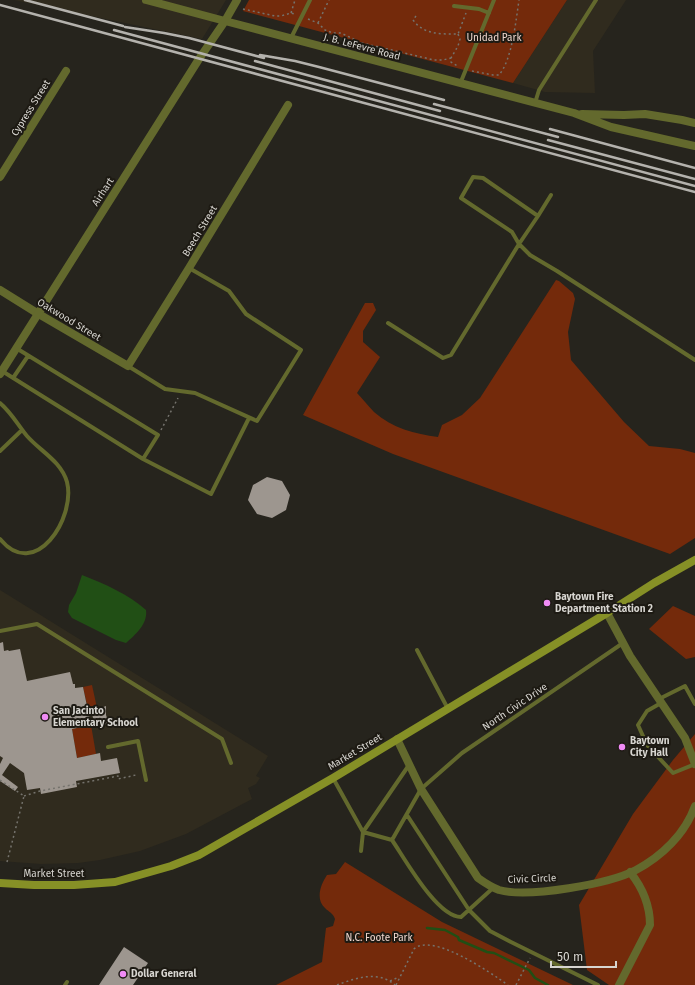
<svg xmlns="http://www.w3.org/2000/svg" width="695" height="985" font-family="'Fira Sans',sans-serif">
<style>
.built{fill:#302b1e}
.green{fill:#742a0b}
.water{fill:#214f15}
.lines{fill:none;stroke-linecap:round;stroke-linejoin:round}
.stream{stroke:#214f15;stroke-width:2.5}
.building{fill:#9d968f}
.path{stroke:#75736d;stroke-width:1.5;stroke-dasharray:2 3;stroke-linecap:butt}
.service{stroke:#63692d;stroke-width:4}
.minor{stroke:#63692d;stroke-width:8}
.tertiary{stroke:#63692d;stroke-width:8}
.secondary{stroke:#869026;stroke-width:8}
.rail{stroke:#b4b2ad;stroke-width:2.5}
.poi-dot{fill:#f08bf5;stroke:#1d1a13;stroke-width:1.5}
.labels{text-anchor:middle;dominant-baseline:central;stroke-width:4;stroke-linejoin:round;paint-order:stroke}
.park-label{font-size:10px;fill:#f0d7ce;stroke:#1d1a13}
.street-label{font-size:10px;fill:#d7d5d0;stroke:#1d1a13}
.poi-label{font-size:10px;font-weight:bold;fill:#d7d5d0;stroke:#1d1a13;text-anchor:start}
</style>
<rect width="100%" height="100%" fill="#26241d"/>
<path class="built" d="M14,0h212l-24,39z
M567,0h59l-33,51 2,42 -50,-1 -32,-9z
M0,590l268,166 -12,20 4,2 -4,6 -8,4 4,11 -66,35 -46,17 -40,9 -22,3 -37,1 -41,-3z"/>
<path class="green" d="M249,0h318l-54,83 -270,-72z
M556,280l3,1 14,12 2,6 -7,33 3,28 53,62 25,24 31,3 15,4v85l-25,16 -277,-100 -90,-39 62,-112h8l3,7 -13,21v11l17,15 -23,36c6,6 11,13 17,19 18,16 41,22 64,25l4,-12 20,-10 18,-17z
M673,606l22,10v41l-9,2 -37,-30z
M92,685l5,23 -9,1 -5,-22z
M91,725l5,29 -19,4 -5,-29z
M695,734v251h-86l-22,-15 -8,-65 54,-91 40,-54z
M345,862l97,60 131,63h-297l46,-23 4,-34 7,-2 2,-7c-2,-6 -6,-7 -10,-11 -10,-9 -4,-24 2,-33l9,-1z"/>
<path class="water" d="M82,575c23,9 46,19 64,35 2,14 -11,25 -20,33l-10,-3 -44,-22 -4,-6 1,-7 7,-12z"/>
<g class="lines">
<path class="stream" d="M427,928l18,2 13,7 1,3 28,12 7,1 35,17 6,8 13,7"/>
</g>
<path class="building" d="M267,477l15,4 8,14 -4,15 -14,8 -15,-4 -9,-14 5,-15z
M3,642l1,9 4,-1 1,1 11,-2 7,32 43,-9 3,12h2v4l8,-1 8,38 -19,4 5,29 23,-5 1,8 16,-3 3,15 -44,8 1,6 -36,7 -1,-6 -13,2 -3,-17 -14,-10 -8,12 16,12 -3,4 -15,-10v-17l3,-6 -3,-2v-113z
M106,706v9l3,9 -7,1 -7,2 -4,-18h7z
M124,947l24,16 -15,22h-34z"/>
<g class="lines">
<path class="path" d="M243,9l32,7h6l10,-3 4,1
M291,13l4,-13
M416,16l-3,4c11,15 28,14 45,14l8,-21
M308,19l10,4 7,7 8,3h8l21,10 72,17h9l8,-2
M318,23l11,-23
M458,34l2,5 -2,7 -7,12v4l8,5
M472,71l21,4h6c13,-15 17,-55 20,-75
M161,430l17,-32
M0,780l24,16
M24,796l16,-5 78,-15v3l18,-4
M7,862l17,-66
M390,981l9,-4
M337,985c19,-7 41,-15 58,0
M396,985l18,-36c18,-17 77,24 94,36
M516,985l14,-27"/>
<path class="service" d="M454,6l25,3 10,4
M291,38l19,-38
M460,84l34,-84
M535,103l4,-13 57,-90
M551,195l-13,21 -55,-38 -10,-1 -12,21 51,34 7,12 11,11 27,16 138,89
M388,323l55,35 8,-3 68,-111 19,-28
M128,366l37,23 30,4 62,28 44,-71 -55,-36 -17,-23 -40,-23
M2,371l141,88 15,-24 -142,-87
M13,378l15,-22
M0,403c11,9 18,22 27,33 13,15 34,25 40,46 9,36 -32,100 -67,57
M0,451l22,-21
M143,459l68,35 38,-76
M0,631l37,-7 185,115 9,24
M417,650l31,59
M659,699l26,-13 10,18
M661,703l-14,8 -9,14 9,20 26,28 22,-9
M108,747l30,-6 8,39
M333,778l30,54 29,8c13,19 45,77 69,77l32,-29
M407,815l62,95 21,21 21,11 87,43
M392,840l29,-51 41,-36 161,-110
M361,851l2,-19 46,-67
M65,985l2,-3"/>
<path class="minor" d="M146,0l79,21
M0,177l66,-106
M0,290l37,23 91,53 61,-98 99,-163
M607,613l23,43 55,82 10,26
M397,739l24,50 57,89c7,5 13,9 21,12 30,8 110,-6 137,-20 26,-14 49,-36 59,-64
M619,985l31,-60c0,-19 -8,-38 -20,-53"/>
<path class="tertiary" d="M225,21l349,92 37,14 84,19
M582,114l42,1 21,-1 37,6 13,3
M0,374l199,-315 26,-38 12,-21"/>
<path class="secondary" d="M0,883l34,2h40l41,-3 56,-16 28,-11 134,-77 274,-165 47,-30 41,-23"/>
<path class="rail" d="M25,0l98,26
M0,5l695,187
M125,27l39,6 25,5 75,20
M114,30l581,156
M260,55l35,6 24,6 125,33
M255,61l185,50
M434,104l124,33
M550,129l145,39
M548,140l147,39"/>
</g>
<g class="poi-dot">
<circle cx="547" cy="603" r="4"/>
<circle cx="45" cy="717" r="4"/>
<circle cx="622" cy="747" r="4"/>
<circle cx="123" cy="974" r="4"/>
</g>
<g class="labels">
<g class="park-label">
<text x="494" y="38">Unidad Park</text>
<text x="379" y="938">N.C. Foote Park</text>
</g>
<g class="street-label">
<text transform="translate(362 47) rotate(15)">J. B. LeFevre Road</text>
<text transform="translate(31 108) rotate(-58)">Cypress Street</text>
<text transform="translate(103 192) rotate(-57)">Airhart</text>
<text transform="translate(200 231) rotate(-59)">Beech Street</text>
<text transform="translate(69 320) rotate(31)">Oakwood Street</text>
<text transform="translate(515 707) rotate(-34)">North Civic Drive</text>
<text transform="translate(355 752) rotate(-31)">Market Street</text>
<text x="54" y="874">Market Street</text>
<text transform="translate(532 879) rotate(-2)">Civic Circle</text>
</g>
<g class="poi-label">
<text x="555" y="597">Baytown Fire<tspan x="555" dy="12">Department Station 2</tspan></text>
<text x="53" y="711">San Jacinto<tspan x="53" dy="12">Elementary School</tspan></text>
<text x="630" y="741">Baytown<tspan x="630" dy="12">City Hall</tspan></text>
<text x="131" y="974">Dollar General</text>
</g>
</g>
<path d="M551 961v6h65v-6" fill="none" stroke="#d7d5d0" stroke-width="2"/>
<text x="557" y="961" font-size="12" fill="#d7d5d0" stroke="#1d1a13" stroke-width="3" paint-order="stroke">50 m</text>
</svg>
